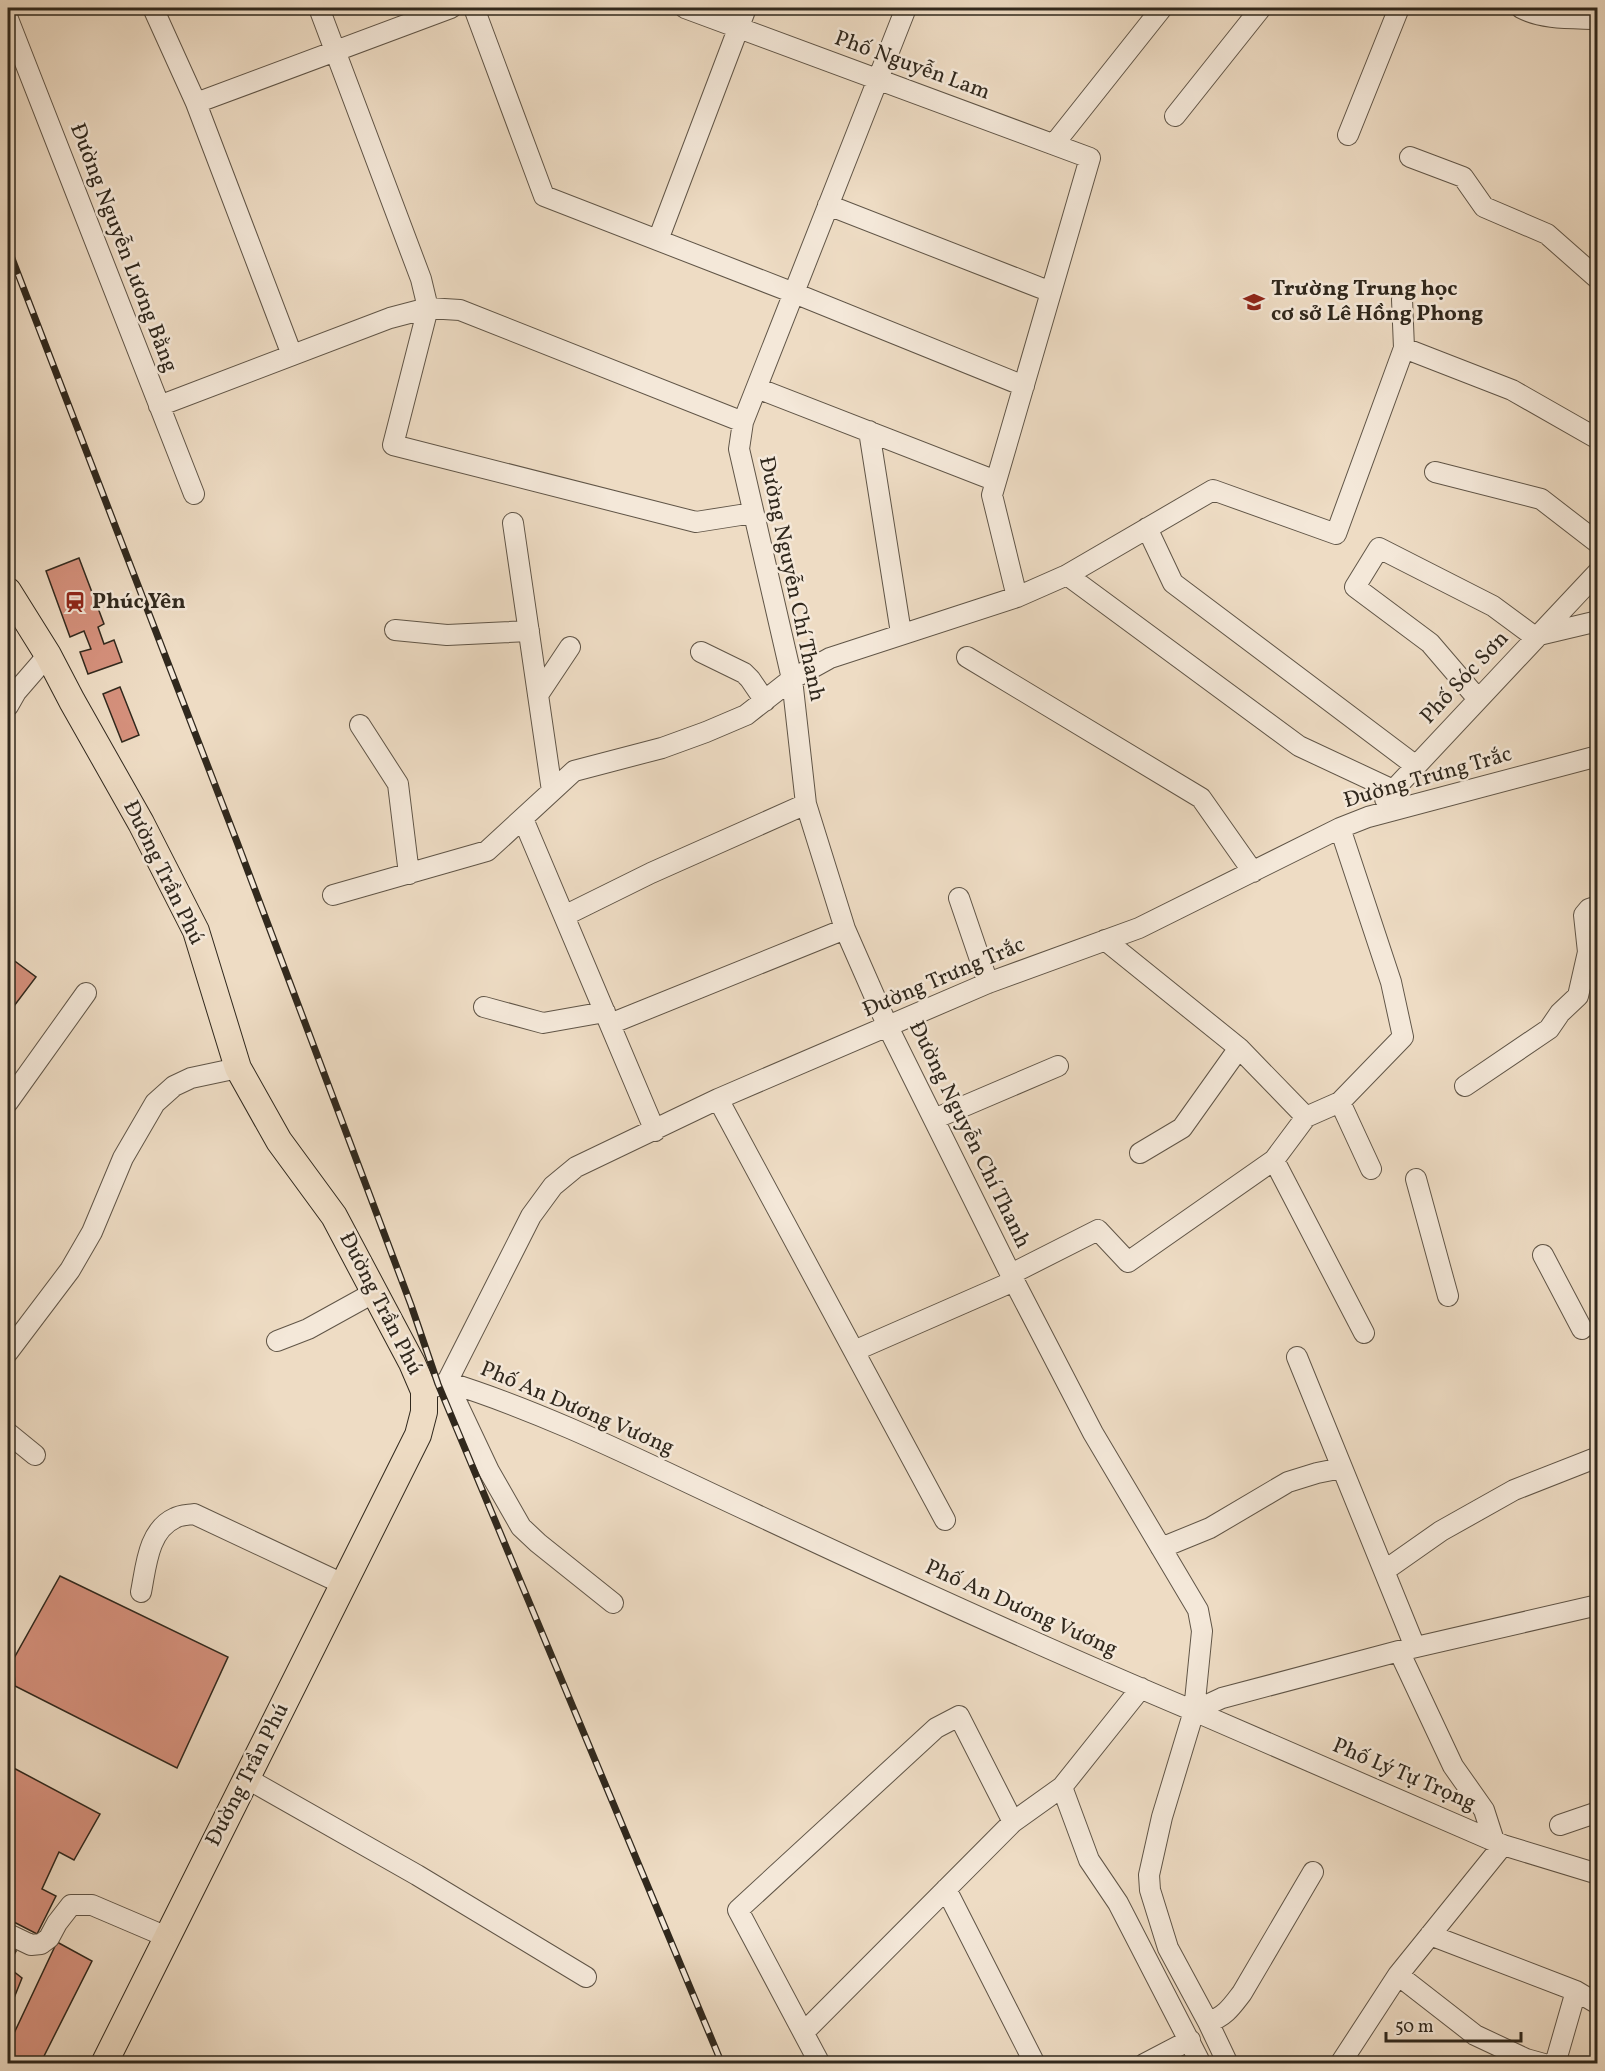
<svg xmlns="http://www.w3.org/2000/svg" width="1605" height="2071" font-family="Vollkorn,serif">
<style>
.building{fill:#d6917d;stroke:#30281d;stroke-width:1.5}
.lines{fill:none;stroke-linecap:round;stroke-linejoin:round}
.minor-casing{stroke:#605547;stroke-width:22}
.major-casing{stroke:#30281d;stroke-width:28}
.minor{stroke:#f4e8d9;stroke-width:20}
.major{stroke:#eedcc4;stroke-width:26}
.rail-casing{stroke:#30281d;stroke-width:7}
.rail{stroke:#f4e8d9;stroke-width:4.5;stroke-dasharray:14;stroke-linecap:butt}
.labels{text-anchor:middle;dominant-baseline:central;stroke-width:5;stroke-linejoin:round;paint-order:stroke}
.street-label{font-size:22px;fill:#30281d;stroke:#f4e8d9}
.poi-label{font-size:22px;font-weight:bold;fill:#30281d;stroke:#f4e8d9;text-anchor:start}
</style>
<rect width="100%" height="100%" fill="#eedcc4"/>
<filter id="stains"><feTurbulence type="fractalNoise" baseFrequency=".00333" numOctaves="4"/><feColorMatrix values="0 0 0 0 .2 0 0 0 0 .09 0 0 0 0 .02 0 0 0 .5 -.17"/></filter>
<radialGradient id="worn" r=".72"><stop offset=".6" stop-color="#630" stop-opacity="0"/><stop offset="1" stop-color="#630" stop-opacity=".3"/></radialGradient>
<path class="building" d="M79,558l25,66 -6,3 6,17 10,-4 8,22 -34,12 -8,-22 11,-3 -7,-18 -14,6 -24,-66z
M120,687l19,48 -17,7 -19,-48z
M8,956l28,21 -28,37z
M60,1576l168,81 -51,111 -162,-82 -2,-26z
M8,1765l92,49 -26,46 -15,-8 -17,37 14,7 -19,38 -29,-15z
M57,1942l35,19 -52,103h-32v-18z
M8,1947l8,4 -8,16 14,11 -14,35z"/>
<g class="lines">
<defs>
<path id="minor" d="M153,8l43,95 96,252
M319,8l102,271 7,29 -35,137 303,77 57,-9
M474,8l70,188 250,97 230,93
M685,8l405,150 -98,337 25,102
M906,8l-163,414 -4,27 53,230 14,125 39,125 43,98 126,254 79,152 105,177 4,21 -8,80 -32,106 -13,58 1,15 18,58 40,74 20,42
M1521,8c23,12 51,10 77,11
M8,19l186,475
M196,103l255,-95
M1175,116l86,-108
M1348,135l51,-127
M1054,144l108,-136
M1410,157l53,20 21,30 63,27 51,45
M828,205l223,87
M658,240l88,-232
M1404,348l108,42 86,49
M757,388l239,93
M159,406l231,-88 38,-10 32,2 283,112
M869,431l32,202
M1435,472l106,27 57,44
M513,523l39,268
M1147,528l26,55 243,183
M1067,575l232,171 94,44
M395,630l52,5 82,-4
M1539,635l59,-14
M701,652l43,21 6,6 15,22
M967,657l234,141 52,74
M538,695l32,-48
M1478,699l-48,-56 -75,-56 24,-39 114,58 42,31
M8,706l8,-14 32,-37
M360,725l38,59 11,90
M1385,799l213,-227
M523,819l132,312
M333,895l154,-44 87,-80 88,-23 44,-16 40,-17 46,-36 38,-21 187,-61 50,-22 146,-85 123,44 68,-186 -2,-49
M959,898l29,85
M564,916l87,-43 155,-69
M484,1007l59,16 62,-11
M610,1024l235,-95
M1465,1086l84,-57 11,-16 18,-17 10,-44 -4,-37 5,-6 9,-3
M718,1099l227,421
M8,1102l78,-109
M1340,1102l31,67
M1306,1117l34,-15 63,-65 -12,-55 -51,-154
M934,1119l124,-53
M1140,1153l42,-25 57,-80
M1274,1160l90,173
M1416,1179l32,117
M1543,1255l39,74
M1011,1274l87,-44 30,32 146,-102 32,-43 -67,-69 -134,-108
M277,1341l31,-12 67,-37
M854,1351l160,-70
M8,1352l62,-82 22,-38 31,-74 32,-55 19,-17 17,-8 47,-10
M1297,1357l118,290
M447,1382c106,33 206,85 308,132 145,68 291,135 439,197l28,-13 177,-47 199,-46
M447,1382l42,89 32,56 17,16 75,60
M424,1391l23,-9 84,-166 22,-30 23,-19 142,-68 270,-116 151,-55 201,-100 28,-11 230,-61
M8,1433l27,22
M1161,1548l49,-20 78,-46 29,-9 25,-5
M1384,1571l57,-40 73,-41 84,-33
M141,1592c5,-25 7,-62 34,-74 5,-3 13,-3 19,-4l149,70
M1399,1651l54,115 31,44 10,31
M1141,1688l-79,99 27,73 29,43 83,161
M1194,1711l309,134 95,29
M246,1778l171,97 169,102
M1560,1825l38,-13
M946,1889l89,175
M8,1934l23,11 10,-1 8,-6 8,-15 14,-18h21l75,32
M1430,1935l146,56 22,13
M1398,1975l77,60 51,24 18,5
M1208,2022c17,-5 24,-16 34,-29l71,-121
M804,2032l209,-210 49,-35
M820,2064l-82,-154 198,-182 23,-12 54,106
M1144,2064l46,-24
M1340,2064l58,-89 105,-130
M1555,2064l21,-73"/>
<path id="major" d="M8,591l40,64 24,46 69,122 55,108 42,137 41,73 55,75 78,147 12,28v21l-6,23 -314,629"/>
</defs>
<use href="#minor" class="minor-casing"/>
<use href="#major" class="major-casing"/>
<use href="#minor" class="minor"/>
<use href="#major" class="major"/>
<defs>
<path id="rail" d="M8,248l229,594 174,463 27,79 284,680"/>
</defs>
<use href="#rail" class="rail-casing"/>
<use href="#rail" class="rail"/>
</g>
<defs>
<symbol id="school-bare" viewBox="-9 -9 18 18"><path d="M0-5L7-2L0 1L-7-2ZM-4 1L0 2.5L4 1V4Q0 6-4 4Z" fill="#8f2418" stroke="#f4e8d9" stroke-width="2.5" paint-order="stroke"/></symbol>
<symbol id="station-bare" viewBox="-9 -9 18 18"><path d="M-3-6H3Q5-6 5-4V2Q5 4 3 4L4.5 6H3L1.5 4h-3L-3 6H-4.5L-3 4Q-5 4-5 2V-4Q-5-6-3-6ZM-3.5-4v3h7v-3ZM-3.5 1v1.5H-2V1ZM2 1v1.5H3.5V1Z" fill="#8f2418" stroke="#f4e8d9" stroke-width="2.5" paint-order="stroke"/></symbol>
</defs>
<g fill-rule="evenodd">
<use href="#school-bare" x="1239" y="287" width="30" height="30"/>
<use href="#station-bare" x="60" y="587" width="30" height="30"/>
</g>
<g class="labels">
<g class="street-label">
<text transform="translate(912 66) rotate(20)">Phố Nguyễn Lam</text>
<text transform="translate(123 248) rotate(69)">Đường Nguyễn Lương Bằng</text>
<text transform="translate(791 579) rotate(78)">Đường Nguyễn Chí Thanh</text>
<text transform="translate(1465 678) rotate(-47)">Phố Sóc Sơn</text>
<text transform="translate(1428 778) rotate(-16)">Đường Trưng Trắc</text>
<text transform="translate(163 873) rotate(64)">Đường Trần Phú</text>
<text transform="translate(944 978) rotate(-23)">Đường Trưng Trắc</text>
<text transform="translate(969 1135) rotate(64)">Đường Nguyễn Chí Thanh</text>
<text transform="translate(380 1304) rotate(63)">Đường Trần Phú</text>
<text transform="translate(577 1409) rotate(23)">Phố An Dương Vương</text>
<text transform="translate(1021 1609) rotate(24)">Phố An Dương Vương</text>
<text transform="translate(248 1775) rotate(-63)">Đường Trần Phú</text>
<text transform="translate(1404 1775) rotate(23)">Phố Lý Tự Trọng</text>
</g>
<g class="poi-label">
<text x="1271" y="289">Trường Trung học<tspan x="1271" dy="25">cơ sở Lê Hồng Phong</tspan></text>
<text x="92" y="602">Phúc Yên</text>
</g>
</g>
<rect width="1605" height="2071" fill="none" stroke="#eedcc4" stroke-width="30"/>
<rect x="9" y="9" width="1587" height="2053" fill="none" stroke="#30281d" stroke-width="3"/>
<rect x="15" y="15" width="1575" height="2041" fill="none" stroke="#30281d" stroke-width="1.5"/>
<path d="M1386 2032v9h135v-9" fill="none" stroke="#30281d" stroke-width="3"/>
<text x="1395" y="2032" font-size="18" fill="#30281d" stroke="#f4e8d9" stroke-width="4.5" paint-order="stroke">50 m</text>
<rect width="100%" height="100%" filter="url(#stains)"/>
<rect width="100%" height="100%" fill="url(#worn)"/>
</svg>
